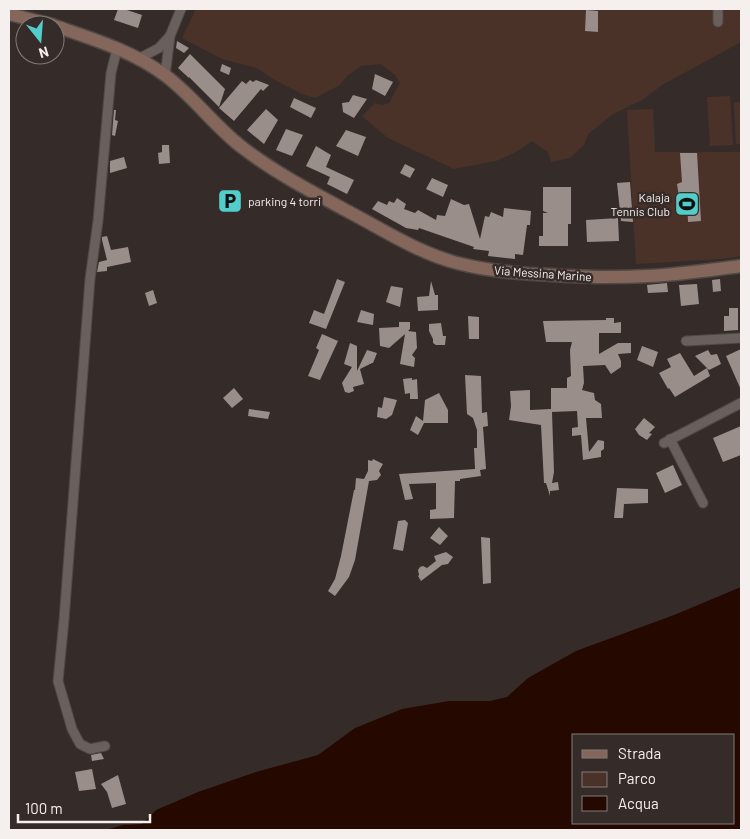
<svg xmlns="http://www.w3.org/2000/svg" width="750" height="839" font-family="Barlow,sans-serif">
<style>
.green{fill:#4b3228}
.water{fill:#250800;fill-rule:evenodd}
.building{fill:#998e8a}
.lines{fill:none;stroke-linecap:round;stroke-linejoin:round}
.minor-casing{stroke:#504947;stroke-width:11}
.secondary-casing{stroke:#504947;stroke-width:15}
.minor{stroke:#695f5c;stroke-width:9}
.secondary{stroke:#84665a;stroke-width:12}
.labels{text-anchor:middle;dominant-baseline:central;stroke-width:5;stroke-linejoin:round;paint-order:stroke}
.poi-label{font-size:12px;fill:#f5efed;stroke:#352c29;text-anchor:end}
.street-label{font-size:12px;fill:#f5efed;stroke:#352c29}
</style>
<rect width="100%" height="100%" fill="#352c29"/>
<path class="green" d="M196,9h545v33l-79,43 -20,15 -29,14 -25,20 -4,11 -14,13 -19,4 -3,-10 -16,-11 -16,11 -20,9 -42,8 -66,-31 -26,-22 13,-13 7,2 7,-2 11,-20 -5,-8 -14,-11 -20,2 -14,10 -7,9 -25,13 -13,-4 -29,-15 -16,-11 -35,-9 -40,-21z
M730,96l3,49 -23,1 -3,-49z
M741,102v42h-5l-2,-41z
M653,109l2,43h86v104l-21,3 -84,5 -9,-154z"/>
<path class="water" d="M741,587v243h-635l17,-5 19,-1 14,-14 42,-18 58,-20 62,-17 37,-27 47,-19 47,-8h41l17,-4 21,-19 48,-27 98,-36zM574,735h160v88h-160z"/>
<path class="building" d="M118,9h6l18,6 -4,13 -24,-8z
M586,10l12,1v21l-13,-1z
M177,41l12,7 -5,5 -8,-5z
M190,54l35,35 -6,18 -30,-30v1l-11,-10z
M222,64l9,4 -2,7 -9,-4z
M375,74l18,8 -8,14 -13,-7z
M250,80l3,2 3,-2 13,5 -6,6 -2,-2 -27,32 -15,-13 23,-27 4,3z
M353,95l14,4 -13,19 -11,-6 -1,-9 7,-1z
M294,98l22,10 -5,10 -21,-11z
M266,109l12,11 -14,24 -17,-14z
M114,110h2l-1,10 3,1 -3,15 -3,-1z
M286,129l17,6 -11,21 -16,-6z
M346,130l20,7 -8,19 -22,-10z
M162,145h7l1,18 -11,1 -1,-11 4,-1z
M316,146l15,9 -5,12 28,13 -7,14 -20,-10 3,-7 -24,-11z
M680,153h17l4,68 -13,1 -1,-24 -8,-1 -2,-13 5,-2z
M124,157l3,11 -17,5v-12z
M405,164l10,5 -5,9 -10,-5z
M432,178l16,7 -5,12 -17,-8z
M630,182l3,40 -12,-1 -4,-38z
M543,187h28v37h-3v22h-29v-10h4v-23h5l-5,-2z
M397,198l9,6 -2,5 11,4 3,-3 18,10 1,-5 8,1 6,-17 13,6 5,-1 11,35 5,-23 4,1 2,-5 12,5 1,-9 27,3 -1,14h-3l-4,30 -8,-1v5l-27,-3 1,-5 -16,-2 1,-2 -55,-19 -1,2 -12,-2 -34,-19 6,-8 9,4 2,-4 5,2z
M618,218l1,23 -32,1 -1,-22z
M107,236l4,14 17,-3 3,15 -24,5v4l-10,1 2,-10 8,-2 -5,-20v-3z
M337,279l8,3 -19,47 -17,-6 5,-13 10,4z
M720,279l1,12 -8,1 -1,-12z
M431,281l4,14h3v15l-20,1 -1,-14 12,-1z
M667,283l1,9 -20,1 -1,-8z
M697,284l2,20 -18,2 -2,-21z
M391,286l12,2 -3,19 -14,-5z
M153,290l4,13 -8,3 -4,-13z
M729,308h9v22l-14,1v-15h5z
M361,310l13,4 -1,11 -16,-3z
M468,316l11,1v22h-10z
M606,318h8v5l7,-1v11h-22v21l19,-11h13v10l-13,1 3,7v6l-10,7 -6,-9 -22,1 1,17 -2,7 12,3 1,7 6,4 1,14h-16l3,34 9,-12 6,1v8l-3,2v6l-18,3 -2,-25 -9,1v-8l6,-1 -1,-16 -25,1 2,60 -2,11 6,-1 1,8 -9,1v5l-4,-13h-2l-3,-58 -32,-5 2,-14 -1,-15 20,-1v20l21,-1v-21h16v-10l4,-2 -1,-26 2,-8h-26l-3,-21 63,-1z
M399,322h11v7l-2,2 8,1 1,16 -5,7 3,3 -1,9 -14,-3 5,-30 -16,14 -9,-2 -1,-18 20,-1z
M441,323l2,13h3l-1,9h-9l-3,-2v-4l-4,-8v-7z
M322,334l16,7 -18,39 -12,-4 11,-26 -3,-2z
M350,343l7,3v25l10,-21 10,3 -4,10h-1l-12,6 4,15 -11,3 1,4 -5,2 -4,-1 -3,-9 10,-16 -8,-3z
M642,346l16,6 -5,15 -16,-7z
M741,349v41l-15,-34z
M708,350l3,5 6,-1 4,10 -12,6 -14,-14z
M680,353l14,23 13,-8 3,8 -35,21 -6,-9 -1,1 -9,-16 12,-6 -4,-8z
M465,375l16,1 1,37 5,-1 1,14 -5,1 3,42 -6,1 1,6 -21,3v2h-5l-1,37 -24,1v-9l6,-1v-26l-27,1 4,15 -8,1 -6,-26 76,-5 -1,-21h3v-18l-4,-12 -6,-4z
M412,378v2l5,-1 1,20h-8v-6l-5,1 -2,-15z
M234,388l9,11 -11,9 -9,-10z
M439,393l9,17v13h-24l-6,12 -8,-5 6,-14 7,5 2,-21z
M384,397l13,3 -5,15 -6,4 -9,-2 1,-10 4,1z
M249,409l21,3 -2,7 -20,-3z
M644,418l11,9 -6,6 3,1 -5,6 -8,-5 -4,-6z
M741,426v29l-18,7 -10,-24z
M373,459l10,5 -4,7 2,4 -4,5 -8,1 -14,79 -6,17 -14,19 -7,-5 7,-12 6,-23 13,-66h1l1,-12 8,1 4,-8v-11l4,1z
M673,465l9,20 -17,8 -9,-20z
M617,488l31,1v14l-24,1 -1,14h-9z
M405,520l3,3 -5,28 -10,-2 5,-28z
M439,527l9,9 -8,9 -10,-7z
M481,537l9,1 1,45 -8,1z
M446,552l7,5 -5,7 -6,1 -21,16 -3,-5 1,-1 -1,-5 2,-3 3,-1 4,2 9,-7 -2,-5z
M101,753l3,6 -12,2 -1,-6z
M92,769l4,20 -17,2 -4,-19z
M118,775l8,29 -14,4 -5,-16 -6,-8z"/>
<g class="lines">
<defs>
<path id="minor" d="M718,9v13
M138,59l21,-11 10,-11
M165,76l5,-40 11,-27
M686,341l55,-3
M670,439l33,64
M664,443l77,-40
M105,746l-15,3 -10,-5 -8,-15 -14,-48 6,-61 26,-341 8,-58 13,-148 6,-24"/>
<path id="secondary" d="M9,14l44,11
M55,26c38,13 78,25 111,50 28,21 49,51 77,72 34,26 71,45 108,65 34,18 68,40 106,50 31,8 63,11 95,12 31,2 63,3 95,1 31,-1 63,-6 94,-10"/>
</defs>
<use href="#minor" class="minor-casing"/>
<use href="#secondary" class="secondary-casing"/>
<use href="#minor" class="minor"/>
<use href="#secondary" class="secondary"/>
</g>
<defs>
<symbol id="parking-square" viewBox="-11 -11 22 22"><rect x="-9" y="-9" width="18" height="18" rx="4" fill="#53cdc9" stroke="#352c29"/><path d="M-3.5-5.5H1a3.5 3.5 0 0 1 0 7H-1V5.5H-3.5ZM-1-3.4V-.6H.8a1.4 1.4 0 0 0 0-2.8Z" fill="#111"/></symbol>
<symbol id="stadium-square" viewBox="-11 -11 22 22"><rect x="-9" y="-9" width="18" height="18" rx="4" fill="#53cdc9" stroke="#352c29"/><path d="M0-5a6.5 5 0 1 0 0 10a6.5 5 0 1 0 0-10ZM-3.5-1.8h7v3.6h-7Z" fill="#111"/></symbol>
</defs>
<g fill-rule="evenodd">
<use href="#parking-square" x="216" y="187" width="28" height="28"/>
<use href="#stadium-square" x="673" y="190" width="28" height="28"/>
</g>
<g class="labels">
<g class="poi-label">
<text x="670" y="197">Kalaja<tspan x="670" dy="14">Tennis Club</tspan></text>
<text x="248" y="201" text-anchor="start">parking 4 torri</text>
</g>
<g class="street-label">
<text transform="translate(543 273) rotate(4)">Via Messina Marine</text>
</g>
</g>
<rect width="750" height="839" fill="none" stroke="#f5efed" stroke-width="20"/>
<rect x="572" y="734" width="162" height="90" fill="#352c29" stroke="#827a77"/>
<rect x="582" y="750" width="25" height="8" fill="#84665a" stroke="#827a77"/>
<text x="618" y="759" font-size="15" fill="#f5efed">Strada</text>
<rect x="582" y="772" width="25" height="15" fill="#4b3228" stroke="#827a77"/>
<text x="618" y="784" font-size="15" fill="#f5efed">Parco</text>
<rect x="582" y="796" width="25" height="15" fill="#250800" stroke="#827a77"/>
<text x="618" y="809" font-size="15" fill="#f5efed">Acqua</text>
<g transform="translate(40 40) rotate(163)"><circle r="24" fill="#352c29" stroke="#827a77"/>
<path d="M0-4L9 19L0 12L-9 19Z" fill="#53cdc9"/>
<text y="-8" font-size="14" font-weight="bold" text-anchor="middle" fill="#f5efed">N</text>
</g>
<path d="M18 814v8h132v-8" fill="none" stroke="#f5efed" stroke-width="2.5"/>
<text x="25" y="814" font-size="15" fill="#f5efed" stroke="#352c29" stroke-width="4" paint-order="stroke">100 m</text>
</svg>
